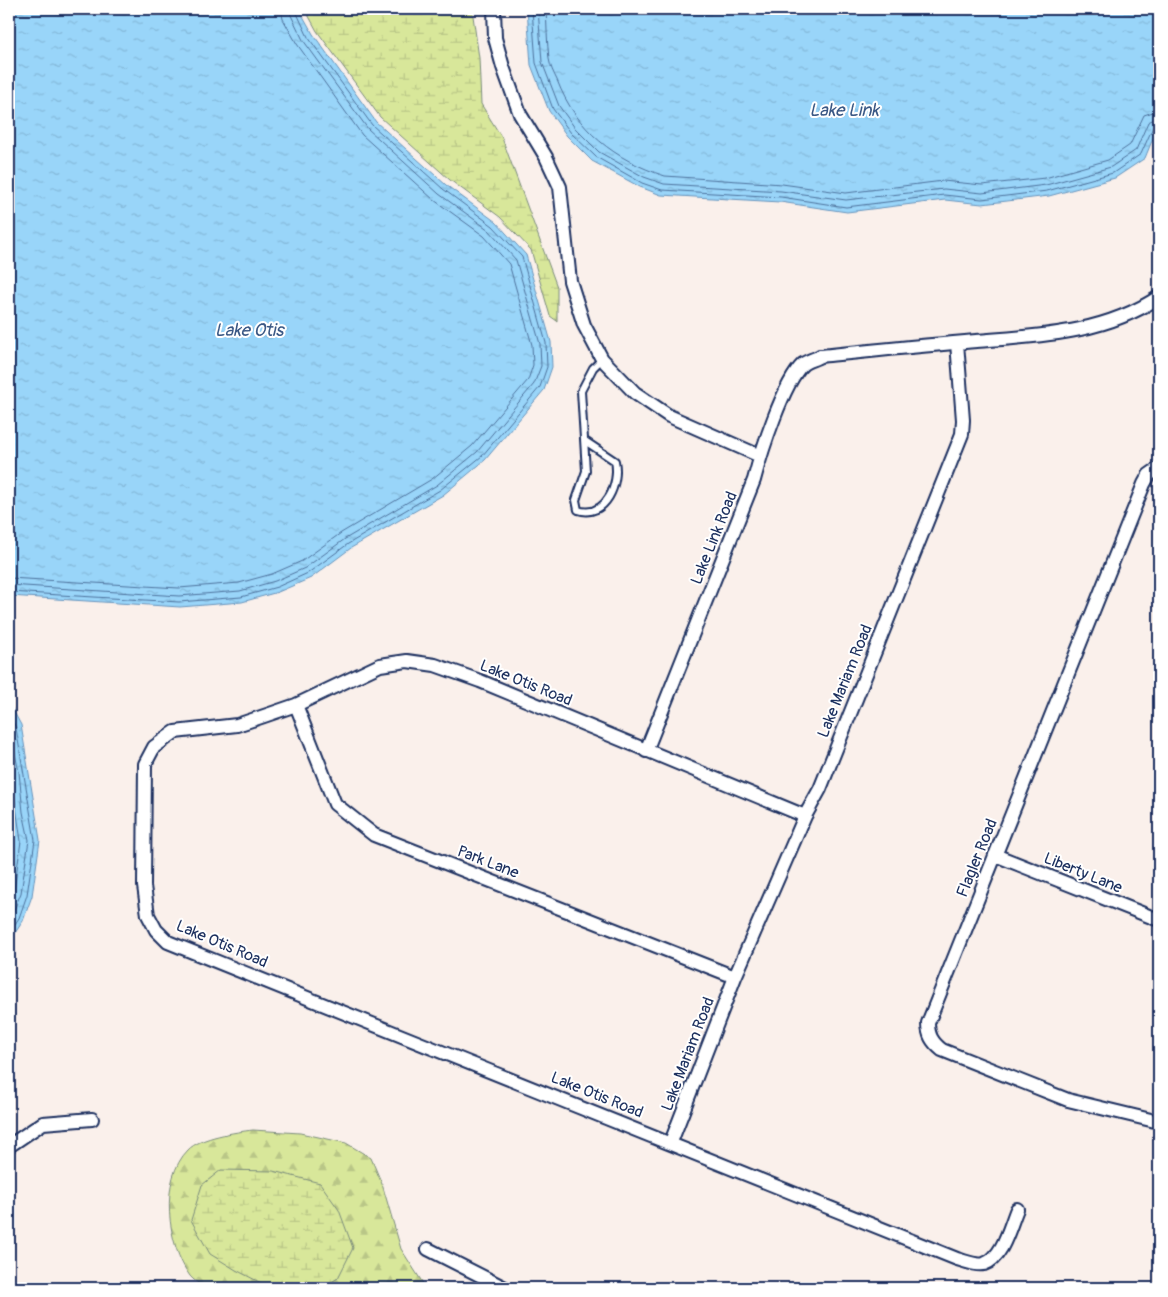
<svg xmlns="http://www.w3.org/2000/svg" width="1168" height="1297" font-family="Pangolin,sans-serif">
<style>
.forest{fill:url(#forest-firs);stroke:#7a8b7c}
.wetland{fill:url(#wetland-marsh);stroke:#7a8b7c}
.water{fill:url(#water-ripples);stroke:#6793bb}
.lines{fill:none;stroke-linecap:round;stroke-linejoin:round}
.shore{stroke:#4d719c;stroke-width:1}
.lane-casing{stroke:#1b2f5e;stroke-width:10}
.street-casing{stroke:#1b2f5e;stroke-width:16}
.lane{stroke:#fff;stroke-width:6}
.street{stroke:#fff;stroke-width:12}
.labels{text-anchor:middle;dominant-baseline:central;stroke-width:4;stroke-linejoin:round;paint-order:stroke}
.street-label{font-size:16px;fill:#1b2f5e;stroke:#fff}
.water-label{font-size:18px;font-style:italic;fill:#3a5885;stroke:#fff}
</style>
<defs>
<pattern id="forest-firs" width="22" height="20" patternUnits="userSpaceOnUse" patternTransform="scale(1.25)"><rect width="22" height="20" fill="#d8e79a"/><path d="M5 1l3.5 6h-7zM16 11l3.5 6h-7z" fill="#b9c687"/></pattern>
<pattern id="wetland-marsh" width="20" height="14" patternUnits="userSpaceOnUse" patternTransform="scale(1.25)"><rect width="20" height="14" fill="#d8e79a"/><path d="M1 5h8M5 5V1M11 12h8M15 12V8" fill="none" stroke="#b9c687"/></pattern>
<pattern id="water-ripples" width="26" height="14" patternUnits="userSpaceOnUse" patternTransform="scale(1.25)"><rect width="26" height="14" fill="#99d5f9"/><path d="M2 4q2-2 4 0t4 0M15 11q2-2 4 0t4 0" fill="none" stroke="#83b7d8"/></pattern>
</defs>
<rect width="100%" height="100%" fill="#faf0eb"/>
<filter id="ink" filterUnits="userSpaceOnUse"><feTurbulence type="fractalNoise" baseFrequency=".02" numOctaves="2"/><feDisplacementMap in="SourceGraphic" scale="10" xChannelSelector="R" yChannelSelector="G"/><feConvolveMatrix kernelMatrix="1 2 1 2 8 2 1 2 1" color-interpolation-filters="sRGB"/></filter>
<g filter="url(#ink)">
<path class="forest" d="M253,1130l47,3 46,10 25,15 11,26 19,65 25,39h-105l17,-10 -69,9 9,1h-74c-4,-4 -11,-8 -14,-12 -23,-31 -31,-97 -2,-126 12,-13 48,-18 65,-20z"/>
<path class="wetland" d="M305,9h167l7,49 2,46 21,34 55,149v34l-7,-5 -19,-66 -31,-33 -50,-37 -70,-63 -63,-86z
M221,1170l52,1 47,12 19,27 14,38 -15,30 -17,10 -52,-1 -33,-17 -26,-16 -19,-34 11,-35z"/>
<path class="water" d="M9,9h290l14,25 63,88 70,63 50,37 30,33 25,87 1,25 -8,23 -59,70 -42,35 -92,53 -40,30 -33,14 -36,10 -62,5 -171,-11z
M527,9h632l-1,117 -13,32 -30,20 -66,18 -67,8 -37,-4 -98,12 -67,-10 -119,-7 -21,-8 -48,-26 -25,-25 -18,-25 -18,-46z
M9,703l12,22 19,115 -8,56 -9,25 -14,21z"/>
<g class="lines">
<path class="shore" d="M532,9l4,54 17,46 18,24 25,24 46,26 20,7 119,7 65,10 98,-12 38,4 65,-8 66,-18 28,-19 12,-27 6,-3
M538,9l4,53 17,44 16,22 24,24 45,25 20,7 117,7 65,9 98,-11 38,4 64,-8 65,-18 25,-17 12,-28 11,-5
M546,9c1,16 1,33 3,50 1,7 5,15 8,21 19,50 58,80 108,96l117,8 64,9 97,-12 39,4 63,-7 63,-18 22,-15 14,-30 15,-5
M9,578l170,10 60,-5 33,-9 30,-13 39,-28 91,-54 40,-33 56,-66 5,-15 -1,-20 -23,-81 -25,-28 -50,-36 -72,-65 -65,-91 -14,-25 -2,-10
M9,585l170,11 61,-5 35,-10 30,-13 40,-29 92,-54 40,-33 57,-68 7,-18 -1,-22 -24,-84 -27,-30 -50,-36 -71,-65 -65,-89 -15,-31
M9,592l170,10 62,-5 36,-10 31,-14 40,-29 92,-54 42,-34 58,-69 7,-20 -1,-24 -24,-86 -29,-31 -50,-37 -71,-64 -64,-88 -13,-28
M9,713l7,15 19,112 -8,55 -8,23 -10,15
M9,726l10,46 4,40 6,28 -8,53 -12,29
M9,760l12,81 -7,50 -5,15"/>
<defs>
<path id="lane" d="M585,441l30,20c5,22 -9,58 -37,49l-2,-10 10,-29 -5,-80 12,-23 9,-9"/>
<path id="street" d="M494,9l1,29 8,29 17,47 26,43 14,30 10,94 14,44 18,34 33,34 34,23 91,40
M1159,468l-10,7 -5,9 -216,539c0,12 4,19 14,27l126,50 91,22
M296,705l39,99 39,31 361,142
M646,751l108,-271c7,-27 29,-97 49,-116 4,-3 12,-5 17,-8 49,-5 97,-10 145,-14 67,-6 136,-6 194,-45
M805,816l-325,-135 -45,-16 -28,-4 -27,4 -84,40 -32,11 -27,9 -62,7 -21,15 -9,17 -1,122 4,29 8,15 12,12 789,317c8,2 18,7 27,5 19,-6 26,-39 33,-55
M995,855l164,65
M671,1142l64,-165 70,-161 15,-27 142,-355 1,-14 -6,-77
M9,1146l34,-23 49,-4
M428,1249l77,39"/>
</defs>
<use href="#lane" class="lane-casing"/>
<use href="#street" class="street-casing"/>
<use href="#lane" class="lane"/>
<use href="#street" class="street"/>
</g>
</g>
<g class="labels">
<g class="street-label">
<text transform="translate(714 538) rotate(-68)">Lake Link Road</text>
<text transform="translate(845 681) rotate(-68)">Lake Mariam Road</text>
<text transform="translate(526 683) rotate(22)">Lake Otis Road</text>
<text transform="translate(977 858) rotate(-68)">Flagler Road</text>
<text transform="translate(488 862) rotate(21)">Park Lane</text>
<text transform="translate(1083 873) rotate(22)">Liberty Lane</text>
<text transform="translate(222 944) rotate(23)">Lake Otis Road</text>
<text transform="translate(688 1054) rotate(-69)">Lake Mariam Road</text>
<text transform="translate(597 1095) rotate(22)">Lake Otis Road</text>
</g>
<g class="water-label">
<text x="844" y="110">Lake Link</text>
<text x="249" y="330">Lake Otis</text>
</g>
</g>
<rect width="1168" height="1297" fill="none" stroke="#fff" stroke-width="30"/>
<rect x="15" y="15" width="1138" height="1267" fill="none" stroke="#1b2f5e" stroke-width="2" filter="url(#ink)"/>
</svg>
